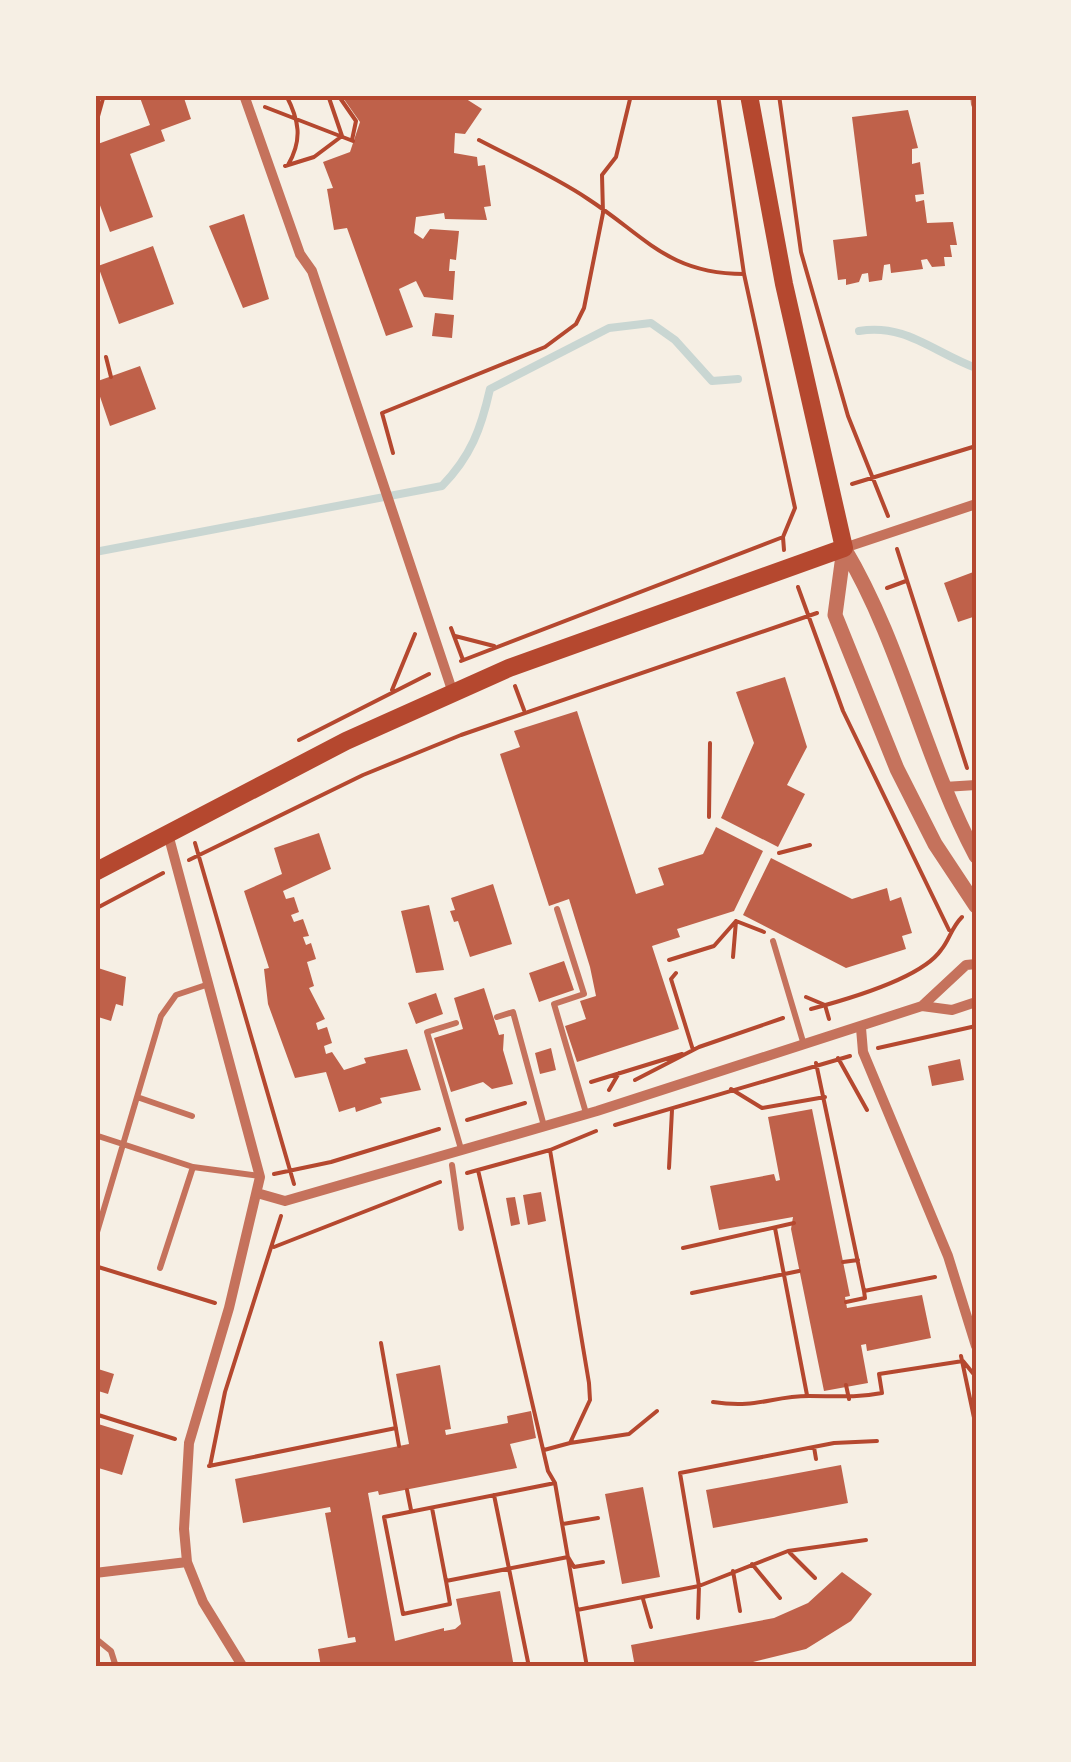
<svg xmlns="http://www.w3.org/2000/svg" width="1071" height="1762" font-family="'Titillium Web',sans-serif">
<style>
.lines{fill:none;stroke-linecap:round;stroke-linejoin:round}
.stream{stroke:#c9d6d2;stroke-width:8}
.building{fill:#bf614a}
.path{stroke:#b5482f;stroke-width:4}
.service{stroke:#c5725c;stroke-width:6}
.minor{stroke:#c5725c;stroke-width:10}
.tertiary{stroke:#c5725c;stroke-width:15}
.secondary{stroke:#b5482f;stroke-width:18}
.neatline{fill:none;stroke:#b5482f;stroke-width:4}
</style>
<rect width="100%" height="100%" fill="#f6efe4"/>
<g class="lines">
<path class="stream" d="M859,331c46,-8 74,21 117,37
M95,552l347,-66c29,-30 39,-57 48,-97l119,-61 42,-5 24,17 37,41 26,-2"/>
</g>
<path class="building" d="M139,95h44l8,24 -30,11 4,11 -35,13 23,63 -43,15 -15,-40v-47l55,-20z
M341,95h119l22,14 -17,25 -10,-1 -1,20 23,4 1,9 7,-1 6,41 -7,1 3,13 -42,-1 -1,-6 -28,4 -2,16 9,6 7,-10 29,2 -3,29 -6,-1 -1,12h6l-2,29 -29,-3 -8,-16 -17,8 14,38 -27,9 -39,-108 -13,2 -7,-41 6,-1 -10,-26 27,-10 10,-30z
M908,110l10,38 -6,1v15l8,-2 4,32 -9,1 1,7 8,-2 3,23 26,-1 4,23h-7l2,12h-8l1,9 -13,1 -5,-8 -6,1 2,9 -32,4 -1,-9 -6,1 -2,15 -13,2 -1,-9 -6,1 -3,8 -13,3v-6l-8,1 -5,-40 34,-4 -15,-119z
M244,214l25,85 -26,9 -34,-82z
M153,246l21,58 -55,20 -21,-58z
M435,313l19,2 -2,23 -20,-2z
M140,366l16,43 -46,17 -15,-44z
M976,571v45l-18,6 -14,-39z
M785,677l22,70 -20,38 18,9 -27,53 -57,-29 33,-75 -18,-51z
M577,711l59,183 28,-9 -6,-17 45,-14 13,-27 47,24 -29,60 -57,18 3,8 -28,9 27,83 -102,33 -12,-36 21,-7 -6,-18 16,-5 -6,-29 -21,-68 -20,7 -49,-152 20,-7 -6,-16z
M319,833l12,36 -48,22 3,8 8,-2 5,15 -8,3 3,7 9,-3 6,17 -6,1 3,8 5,-2 5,16 -9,3 7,24 -5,2 16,31 -9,4 2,7 9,-3 5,16 -8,3 2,8 6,-2 12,18 22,-7 -2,-5 43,-9 14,41 -41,8 2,5 -26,9 -1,-5 -16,5 -13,-40 -31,6 -27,-74 -4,-35 5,-1 -25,-77 38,-17 -8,-26z
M771,858l81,41 35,-11 3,13 11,-4 11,36 -10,3 4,13 -60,19 -103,-53z
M493,884l19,60 -42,13 -12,-36 -4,1 -4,-11 5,-1 -4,-12z
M429,905l15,65 -28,3 -15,-62z
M564,961l10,29 -35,12 -10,-29z
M95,967l31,10 -3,29 -7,-2 -5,17 -16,-5z
M484,988l15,47 5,-1 -1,16 10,34 -21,5 -9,-7 -32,10 -17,-54 29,-9 -9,-31z
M436,993l7,21 -27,10 -8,-21z
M551,1048l5,22 -16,4 -5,-21z
M960,1059l4,21 -32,6 -4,-20z
M812,1109l38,187 -5,1 2,11 75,-13 9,43 -64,13 -1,-7 -5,1 7,38 -44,8 -33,-162 2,-12 -74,13 -9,-44 64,-12 2,7 4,-1 -12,-63z
M541,1192l5,29 -18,4 -5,-30z
M515,1197l5,27 -9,2 -5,-28z
M440,1365l11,64 -6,1 1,5 62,-12 -1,-7 24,-5 5,27 -26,6 7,24 -138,27 -1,-4 -10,2 27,148 49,-13v3l11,-2 6,-5 -5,-25 44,-8 14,76h-45l-1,-5 -4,5h-143l-3,-18 38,-7 -1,-5 -7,1 -23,-125 6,-1 -1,-5 -87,16 -8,-44 174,-35 -13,-70z
M95,1368l19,6 -6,20 -13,-4z
M95,1423l39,12 -12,40 -27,-8z
M841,1465l7,38 -135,25 -7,-38z
M643,1487l17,90 -38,7 -17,-90z
M842,1572l30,22 -21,27 -45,28 -65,16 -106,2 -4,-22 143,-27 34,-15z"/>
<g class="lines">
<path class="path" d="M286,95c13,25 17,44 2,70
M328,95l14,41
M338,95l18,26 -4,19
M718,95l26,179 51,234 -12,29 1,13
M779,95l22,157 47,164 40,100
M265,107l88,34
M95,127l9,-32
M479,140c36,19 75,36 109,59 57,37 80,75 156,75
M285,166l29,-9 28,-21
M106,357l5,20
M393,453l-11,-40 163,-66 31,-23 8,-16 19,-95 -1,-38 14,-18 15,-62
M852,484l124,-38
M897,549l70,219
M798,587l45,124 106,219
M887,588l19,-7
M451,628l12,32
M455,636l39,10
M461,661l322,-124
M515,686l9,24
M392,690l23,-56
M299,740l130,-66
M709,817l1,-74
M195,843l99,341
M779,853l31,-8
M189,860l174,-85 98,-40 356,-122
M95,909l68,-36
M736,921l28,11
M733,957l3,-36
M669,960l45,-14 22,-25
M676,973l-5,6 22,71
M806,997l19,8 4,14
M811,1009c34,-9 110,-30 130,-59 9,-11 10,-22 21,-33
M878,1048l98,-22
M838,1058l29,52
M816,1063l48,228 71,-14
M635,1080l64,-33 84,-29
M591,1082l91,-28
M731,1089l31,19 63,-11
M609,1090l10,-17
M467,1120l58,-17
M615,1125l235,-69
M669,1168l3,-58
M478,1170l70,301 7,12 32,184
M467,1173l83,-23 46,-19
M274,1174l57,-12 108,-33
M775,1228l32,167
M274,1247l166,-65
M683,1248l111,-25
M843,1262l15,-2
M95,1266l120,37
M692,1293l107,-22
M846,1302l19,-4 -1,-7
M381,1343l18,103
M961,1356l15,71
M846,1385l3,14
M713,1402c45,7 58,-6 96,-6 26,0 47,2 73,-3l-3,-19 84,-13 13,16
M95,1414l80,25
M570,1443l59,-9 28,-23
M814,1447l2,12
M544,1450l26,-7 20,-43 -1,-17 -39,-233
M209,1466l187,-38
M210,1466l15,-74 56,-176
M555,1483l-171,34 19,97 47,-10 -4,-23 122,-24 6,10 29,-5
M407,1490l4,20
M494,1495l35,172
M432,1508l14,73
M563,1524l35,-6
M790,1553l25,25
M752,1564l28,34
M733,1571l7,40
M643,1599l8,28
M577,1610l122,-24 89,-35 78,-11
M698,1618l1,-32 -19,-113 154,-30 43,-2"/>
<path class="service" d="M557,909l27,85 -30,10 32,109
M773,941l31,104
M497,1017l16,-5 31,114
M456,1023l-29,9 34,117
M137,1097l55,19
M95,1135l98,32 66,9
M452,1165l9,63
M95,1239l66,-223 15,-21 33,-11
M160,1268l33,-101
M95,1638l16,13 5,16"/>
<path class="minor" d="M244,95l56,159 12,17 141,422
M975,95l1,9
M844,548l132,-44
M944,787l32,-2
M168,834l92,343 -31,131 -40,135 -5,86 3,33 16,40 40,65
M922,1006l44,-41 10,-1
M861,1028l2,24 85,204 28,90
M257,1193l28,8 312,-90 325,-105 30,4 24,-8
M95,1573l92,-11"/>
<path class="tertiary" d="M844,548l-9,67 62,154 38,75 41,62
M844,548c58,97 79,208 132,308"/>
<path class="secondary" d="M95,872l251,-131 163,-73 335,-120 -60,-264 -35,-189"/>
</g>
<rect width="1071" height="1762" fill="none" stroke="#f6efe4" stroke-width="195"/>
<rect x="98" y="98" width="876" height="1566" class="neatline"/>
</svg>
